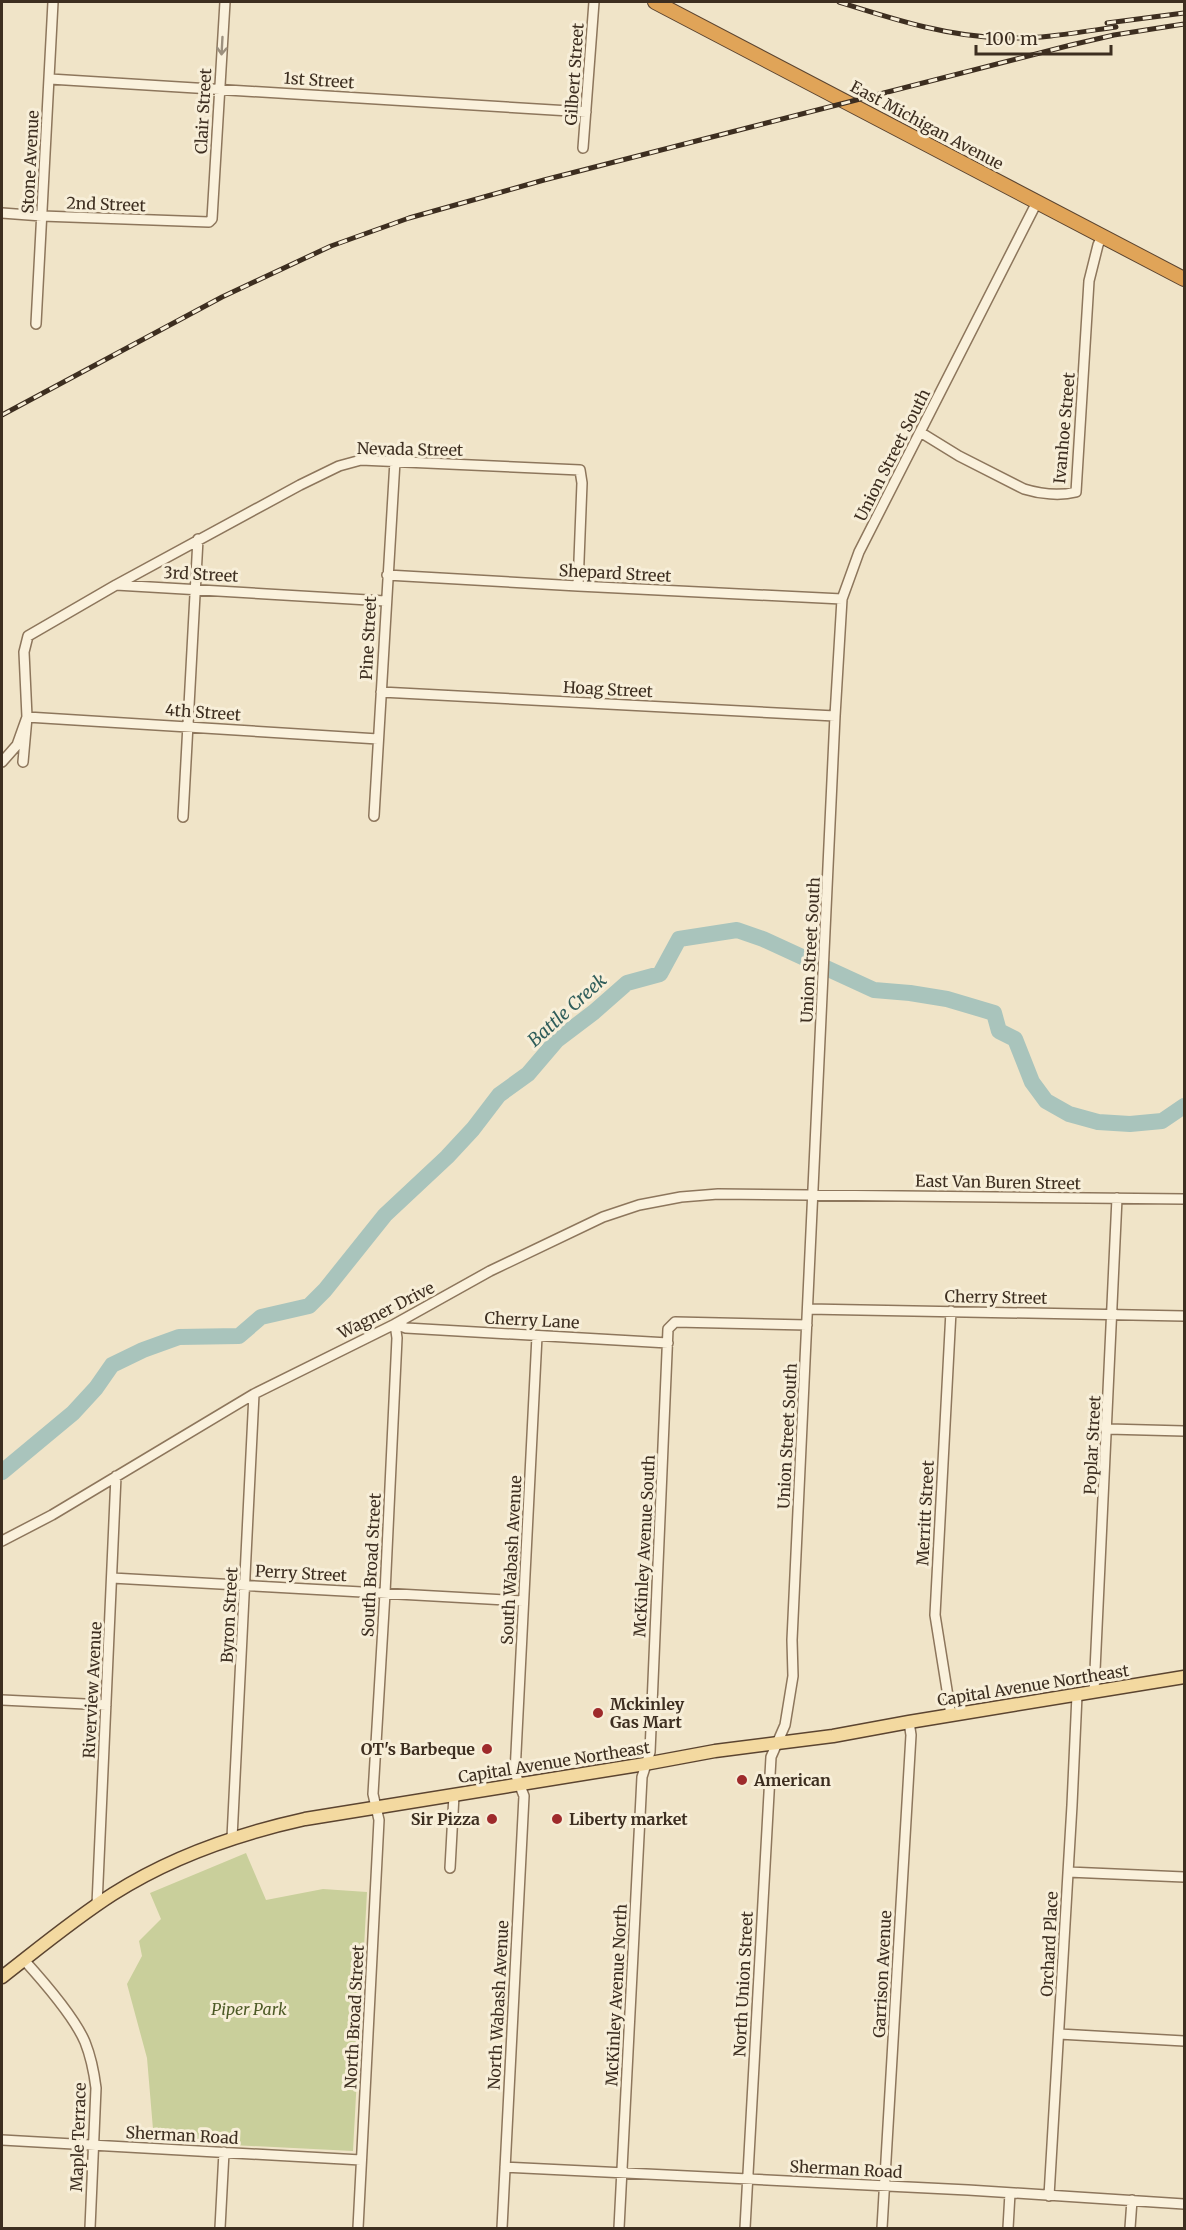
<svg xmlns="http://www.w3.org/2000/svg" width="1186" height="2230" font-family="Merriweather,serif">
<style>
.green{fill:#c9cf9b}
.lines{fill:none;stroke-linecap:round;stroke-linejoin:round}
.river{stroke:#a9c4bc;stroke-width:16}
.minor-casing{stroke:#8d765c;stroke-width:12}
.major-casing{stroke:#5b4430;stroke-width:15}
.highway-casing{stroke:#5b4430;stroke-width:16}
.minor{stroke:#faf1dc;stroke-width:9}
.major{stroke:#f3d9a0;stroke-width:12}
.highway{stroke:#e0a458;stroke-width:14}
.rail-casing{stroke:#3d2e20;stroke-width:5}
.rail{stroke:#f7eed8;stroke-width:3;stroke-dasharray:9;stroke-linecap:butt}
.oneway{stroke:#9c907e}
.poi-dot{fill:#9e2a2b;stroke:#f7eed8;stroke-width:2}
.labels{text-anchor:middle;dominant-baseline:central;stroke-width:6;stroke-linejoin:round;paint-order:stroke}
.street-label{font-size:16px;fill:#3d2e20;stroke:#f7eed8}
.poi-label{font-size:16px;font-weight:bold;fill:#3d2e20;stroke:#f7eed8;text-anchor:start}
.park-label{font-size:16px;font-style:italic;fill:#4d5a26;stroke:#f7eed8}
.water-label{font-size:18px;font-style:italic;fill:#2f5d5a;stroke:#f7eed8}
</style>
<rect width="100%" height="100%" fill="#f0e4c8"/>
<path class="green" d="M246,1853l20,47 57,-11 44,3 -14,259 -199,-10 -7,-83 -20,-74 15,-28 -3,-15 22,-22 -11,-26z"/>
<g class="lines">
<path class="river" d="M2,1472l71,-59 23,-25 16,-23 31,-15 36,-13 60,-1 22,-19 48,-11 16,-16 60,-75 62,-58 26,-28 26,-34 29,-21 29,-34 37,-28 33,-29 33,-9 19,-35 58,-9 26,9 111,51 36,3 37,6 47,14 5,18 16,8 17,43 14,19 23,13 29,8 32,2 32,-3 22,-15"/>
<defs>
<path id="minor" d="M50,79l536,33
M583,148l11,-146
M2,213l40,3 167,6 3,-3 13,-217
M36,324l17,-322
M920,432l39,24 65,33c16,5 36,7 52,3l13,-211 9,-36 4,-9
M387,575l191,11 264,13
M116,585l184,-100 39,-19 22,-6 219,10 2,13 -4,103
M381,692l454,24
M2,762l15,-17 10,-28 351,22
M23,762l4,-45 -3,-65 4,-16 88,-51 269,16
M374,816l21,-355
M183,817l15,-278
M808,1309l376,7
M951,1311l-16,304 16,100
M395,1324l11,4 262,15
M1108,1429l76,2
M2,1541l50,-26 202,-121 141,-70 95,-53 113,-54 36,-12 42,-8 37,-3 466,5
M112,1578l411,23
M1094,1692l23,-494
M2,1700l104,5
M232,1838l22,-444
M450,1868l4,-73
M1068,1872l116,5
M97,1905l19,-429
M24,1960c19,21 50,56 61,82 6,15 9,30 11,46l-6,140
M1059,2034l125,7
M2,2140l359,20
M505,2167l463,23 216,14
M1049,2196l23,-391 5,-110
M220,2228l4,-76
M358,2228l21,-408 -6,-26 12,-201 12,-255 -2,-14
M502,2228l22,-432 -9,-23 22,-437
M619,2228l23,-451 8,-25 18,-423 7,-7 132,3
M745,2228l26,-471 14,-32 8,-49 -1,-36 43,-924 7,-117 17,-47 178,-350
M882,2228l29,-493 -2,-13
M1008,2228l2,-35
M1130,2228l2,-28"/>
<path id="major" d="M2,1977c36,-28 72,-58 111,-83 58,-37 124,-60 192,-75l340,-55 70,-13 118,-15 76,-14 275,-45"/>
<path id="highway" d="M655,2l529,277"/>
</defs>
<use href="#minor" class="minor-casing"/>
<use href="#major" class="major-casing"/>
<use href="#highway" class="highway-casing"/>
<use href="#minor" class="minor"/>
<use href="#major" class="major"/>
<use href="#highway" class="highway"/>
<defs>
<path id="rail" d="M839,2c54,17 109,35 167,36 36,1 74,-6 110,-11
M1107,23l77,-10
M2,415l220,-118 109,-51 78,-28 135,-38 527,-135 43,-10 70,-11"/>
</defs>
<use href="#rail" class="rail-casing"/>
<use href="#rail" class="rail"/>
</g>
<defs><path id="oneway-shaft" d="M-6 0H5M1.5-3L5.5 0L1.5 3" fill="none" stroke-width="1.6" stroke-linecap="round" stroke-linejoin="round" transform="scale(1.5)"/></defs>
<use class="oneway" href="#oneway-shaft" transform="translate(222 46) rotate(93)"/>
<g class="poi-dot">
<circle cx="598" cy="1713" r="6"/>
<circle cx="487" cy="1749" r="6"/>
<circle cx="742" cy="1780" r="6"/>
<circle cx="492" cy="1819" r="6"/>
<circle cx="557" cy="1819" r="6"/>
</g>
<g class="labels">
<g class="street-label">
<text transform="translate(574 74) rotate(-86)">Gilbert Street</text>
<text transform="translate(319 80) rotate(4)">1st Street</text>
<text transform="translate(203 111) rotate(-87)">Clair Street</text>
<text transform="translate(927 125) rotate(28)">East Michigan Avenue</text>
<text transform="translate(30 162) rotate(-87)">Stone Avenue</text>
<text transform="translate(106 204) rotate(2)">2nd Street</text>
<text transform="translate(1064 428) rotate(-85)">Ivanhoe Street</text>
<text transform="translate(410 449) rotate(1)">Nevada Street</text>
<text transform="translate(892 455) rotate(-63)">Union Street South</text>
<text transform="translate(615 573) rotate(3)">Shepard Street</text>
<text transform="translate(201 574) rotate(3)">3rd Street</text>
<text transform="translate(368 638) rotate(-87)">Pine Street</text>
<text transform="translate(608 689) rotate(3)">Hoag Street</text>
<text transform="translate(203 712) rotate(4)">4th Street</text>
<text transform="translate(810 950) rotate(-87)">Union Street South</text>
<text transform="translate(998 1182) rotate(1)">East Van Buren Street</text>
<text transform="translate(996 1297) rotate(1)">Cherry Street</text>
<text transform="translate(386 1310) rotate(-27)">Wagner Drive</text>
<text transform="translate(532 1320) rotate(3)">Cherry Lane</text>
<text transform="translate(787 1436) rotate(-87)">Union Street South</text>
<text transform="translate(1092 1445) rotate(-87)">Poplar Street</text>
<text transform="translate(925 1513) rotate(-87)">Merritt Street</text>
<text transform="translate(644 1546) rotate(-87)">McKinley Avenue South</text>
<text transform="translate(511 1560) rotate(-87)">South Wabash Avenue</text>
<text transform="translate(371 1565) rotate(-87)">South Broad Street</text>
<text transform="translate(301 1573) rotate(3)">Perry Street</text>
<text transform="translate(229 1615) rotate(-87)">Byron Street</text>
<text transform="translate(1033 1685) rotate(-9)">Capital Avenue Northeast</text>
<text transform="translate(92 1690) rotate(-87)">Riverview Avenue</text>
<text transform="translate(554 1762) rotate(-9)">Capital Avenue Northeast</text>
<text transform="translate(1049 1944) rotate(-87)">Orchard Place</text>
<text transform="translate(882 1974) rotate(-87)">Garrison Avenue</text>
<text transform="translate(743 1984) rotate(-87)">North Union Street</text>
<text transform="translate(616 1995) rotate(-87)">McKinley Avenue North</text>
<text transform="translate(498 2005) rotate(-87)">North Wabash Avenue</text>
<text transform="translate(354 2017) rotate(-87)">North Broad Street</text>
<text transform="translate(182 2135) rotate(3)">Sherman Road</text>
<text transform="translate(78 2137) rotate(-88)">Maple Terrace</text>
<text transform="translate(846 2169) rotate(3)">Sherman Road</text>
</g>
<g class="poi-label">
<text x="610" y="1704">Mckinley<tspan x="610" dy="18">Gas Mart</tspan></text>
<text x="475" y="1749" text-anchor="end">OT's Barbeque</text>
<text x="754" y="1780">American</text>
<text x="480" y="1819" text-anchor="end">Sir Pizza</text>
<text x="569" y="1819">Liberty market</text>
</g>
<g class="park-label">
<text x="249" y="2009">Piper Park</text>
</g>
<g class="water-label">
<text transform="translate(567 1010) rotate(-42)">Battle Creek</text>
</g>
</g>
<rect width="1186" height="2230" fill="none" stroke="#3d2e20" stroke-width="6"/>
<path d="M976 45v9h135v-9" fill="none" stroke="#3d2e20" stroke-width="3"/>
<text x="985" y="45" font-size="18" fill="#3d2e20" stroke="#f7eed8" stroke-width="4.5" paint-order="stroke">100 m</text>
</svg>
